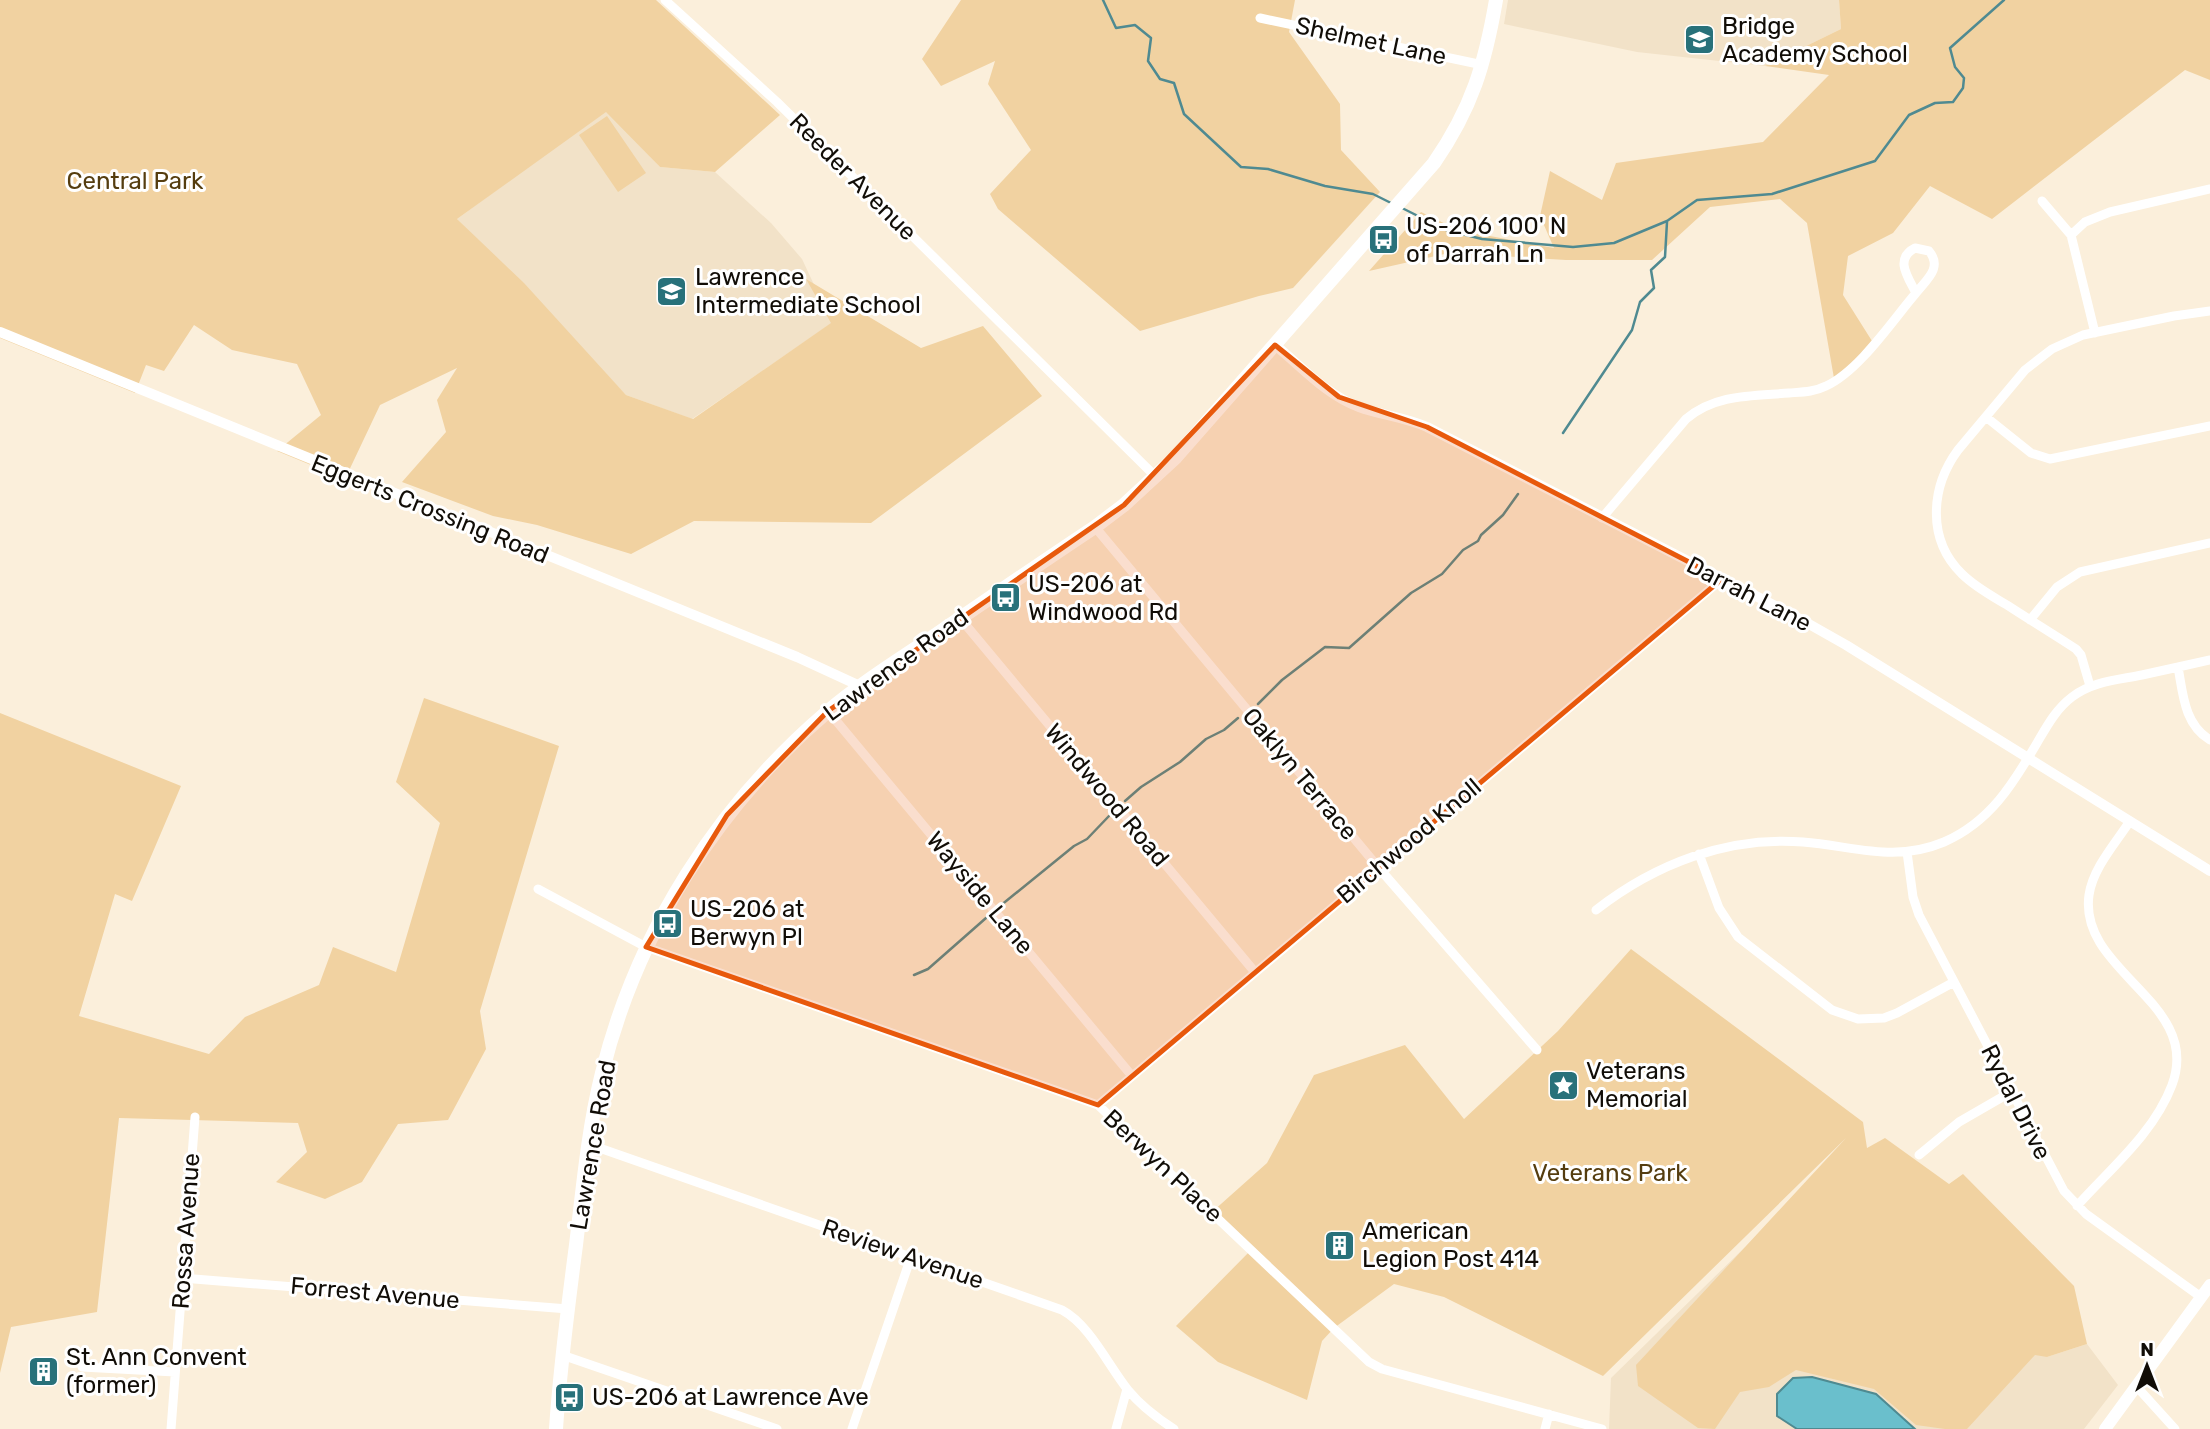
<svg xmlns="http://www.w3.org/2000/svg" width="2210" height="1429" font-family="Rubik,sans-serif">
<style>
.built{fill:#f2e2c8}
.green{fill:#f1d2a1}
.water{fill:#6abfcc;stroke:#4f8a91;stroke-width:2}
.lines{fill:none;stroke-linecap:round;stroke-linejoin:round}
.stream{stroke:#4f8a91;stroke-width:2.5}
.minor{stroke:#fff;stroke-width:9}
.tertiary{stroke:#fff;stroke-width:10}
.secondary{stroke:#fff;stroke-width:12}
.primary{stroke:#fff;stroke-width:14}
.marked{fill:#e8590c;fill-opacity:0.2;stroke:#e8590c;stroke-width:5;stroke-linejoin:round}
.labels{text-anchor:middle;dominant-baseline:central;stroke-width:6;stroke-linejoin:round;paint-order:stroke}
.poi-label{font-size:24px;fill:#110d07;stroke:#fff;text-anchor:start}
.street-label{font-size:24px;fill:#110d07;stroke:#fff}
.park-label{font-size:24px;fill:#553d0f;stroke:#fff}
</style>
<rect width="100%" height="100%" fill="#fbefdb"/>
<path class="built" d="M1508,0h331l2,29 -76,37 -128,-14 -133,-28z
M606,110l54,57 55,5 56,51 31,36 30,64 -140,96 -66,-24 -169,-176z
M1828,1166l219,191 40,-13 31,41 -34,44h-475l2,-51z"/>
<path class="green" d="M0,0h656l124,115 -65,57 -55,-5 -54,-55 -149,107 67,64 102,112 67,24 138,-96 -25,-44 115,69 62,-22 59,70 -171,127 -177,-2 -63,33 -94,-29 -44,-9 -91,-34 44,-50 -9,-32 20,-32 -77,37 -35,74 -68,-28 44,-36 -24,-51 -65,-14 -38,-25 -30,46 -18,-6 -11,28 -135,-55z
M961,0h334l-6,32 51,72 1,46 39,42 -87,96 -34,8 -119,35 -142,-122 -8,-15 41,-44 -43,-66 7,-23 -54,25 -19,-27z
M1839,0h371v80l-25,-10 -193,149 -62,-33 -37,47 -45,23 -5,39 29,46 -37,43 -28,-161 -27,-24 -70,8 -58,53h-86l-117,-7 -80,18 52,-59 37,18 96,18 -14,-32 10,-45 52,29 14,-37 147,-21 66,-67 -64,-9 76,-37z
M607,116l39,57 -28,19 -39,-57z
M424,698l135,48 -79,265 6,38 -38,71 -50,4 -36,58 -37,17 -49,-17 31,-30 -9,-29 -179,-5 -22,194 -86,15 -11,46v-660l181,73 -49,115 -17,-7 -36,122 130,38 36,-37 74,-32 14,-38 63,25 44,-149 -44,-41z
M1631,949l232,173 4,26 18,-10 64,46 14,-10 111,112 13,58 -40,13 -12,-2 -68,74h-22l-29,-4 -42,-36 -78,-19 -27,17 -29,5 -25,37 -17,-1 -60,-42 -2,-21 210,-227 -243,238 -159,-79 -50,-13 -60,44 -12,13 -15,59 -89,-38 -42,-36 75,-76 -39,-38 55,-49 47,-88 91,-30 59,74 94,-88z"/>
<path class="water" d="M1812,1377l64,17 39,35h-118l-20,-13v-22l16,-16z"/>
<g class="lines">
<path class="stream" d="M1103,0l13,28 19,-3 16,13 -3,23 12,18 14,4 10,31 57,53 27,2 57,17 48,8 20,10
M1402,208l44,22 36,9 91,8 41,-4 53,-22 30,-21 75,-6 103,-33 34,-46 26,-12 18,-1 10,-14 1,-10 -9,-11 -5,-19 54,-48
M1563,433l69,-103 8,-28 14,-14 -3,-18 14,-13 2,-35
M1258,704l24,-24 43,-33 24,1 62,-55 31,-19 21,-24 15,-9 3,-6 22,-20 15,-21
M1125,801l16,-14 39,-25 26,-23 18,-9 14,-12
M1000,906l74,-60 13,-7 22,-23
M914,975l14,-6 58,-51"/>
<path class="minor" d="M665,0l112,102 379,375
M1260,18l223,47
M2042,201l29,34 24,98
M2071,235l14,-13 25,-10 100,-23
M1915,248l14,3c14,17 -3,29 -13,42 -8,-16 -22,-34 -1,-45z
M1986,417l45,36 19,6 160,-33
M1602,518l84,-99c29,-25 66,-23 103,-26 13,-1 25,-1 37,-7 33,-15 66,-65 90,-93
M1095,527l283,340 159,183
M960,618l294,353
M2030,620l27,-33 23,-15 130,-29
M2178,667c5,27 6,57 32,73
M2090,686l-9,-31 -5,-6c-23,-15 -46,-29 -69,-44 -15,-9 -32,-18 -45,-31 -35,-34 -32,-86 -4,-124l67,-80 27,-21 31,-14 91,-19 36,-5
M828,711l304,365
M1907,852l6,45 6,18 145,276 22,23 115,83
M1699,854l20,54 19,29 94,73 26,9 26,-1 13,-5 57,-31
M538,889l108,58 452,158 271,257 13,7 220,60
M1596,910c59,-46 131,-74 207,-68 51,4 91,21 141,0 46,-20 69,-58 93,-99 10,-17 19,-34 35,-46 21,-16 46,-17 70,-22 23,-5 45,-10 68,-15
M1098,1105l624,-526
M588,1144l474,166c28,15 46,55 66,80 13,16 29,28 46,39
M1919,1155l40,-33 52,-30
M2077,1206c33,-37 77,-73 95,-121 31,-83 -94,-113 -83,-190 4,-27 26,-51 41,-74
M182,1278l386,31
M562,1355l215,74
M82,1367l93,5
M2137,1387l38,42
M171,1429l24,-312
M852,1429l59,-172
M1116,1429l11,-40
M1545,1429l4,-15"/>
<path class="tertiary" d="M0,332l797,325 63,29
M1275,345c26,21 51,50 84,62 22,8 45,10 68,20l366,188 53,30 364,226"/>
<path class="secondary" d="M2105,1429l105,-144"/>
<path class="primary" d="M556,1429c4,-62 12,-123 20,-184 7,-58 12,-116 26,-172 35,-141 115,-267 225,-361 34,-29 73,-53 110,-78 53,-36 105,-72 158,-107l29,-22 52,-48 258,-294c38,-55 51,-99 62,-163"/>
</g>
<path class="marked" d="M1275,345l64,52 88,30 295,152 -624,526 -452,-158 81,-132 101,-104 296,-206z"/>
<defs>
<symbol id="school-square" viewBox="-11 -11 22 22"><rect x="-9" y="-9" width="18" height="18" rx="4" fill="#28717a" stroke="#fff"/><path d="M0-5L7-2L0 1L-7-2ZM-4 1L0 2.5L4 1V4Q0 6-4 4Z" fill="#fff"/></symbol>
<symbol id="bus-square" viewBox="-11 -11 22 22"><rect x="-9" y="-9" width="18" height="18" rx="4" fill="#28717a" stroke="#fff"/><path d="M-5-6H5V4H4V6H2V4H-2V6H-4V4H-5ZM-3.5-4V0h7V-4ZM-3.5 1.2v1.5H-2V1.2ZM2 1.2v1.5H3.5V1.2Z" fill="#fff"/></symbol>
<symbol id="sight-square" viewBox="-11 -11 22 22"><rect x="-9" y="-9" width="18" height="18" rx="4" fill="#28717a" stroke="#fff"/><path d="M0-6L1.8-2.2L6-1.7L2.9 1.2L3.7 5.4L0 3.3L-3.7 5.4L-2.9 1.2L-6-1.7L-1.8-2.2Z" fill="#fff"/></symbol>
<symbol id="building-square" viewBox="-11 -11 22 22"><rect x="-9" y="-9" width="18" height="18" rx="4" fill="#28717a" stroke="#fff"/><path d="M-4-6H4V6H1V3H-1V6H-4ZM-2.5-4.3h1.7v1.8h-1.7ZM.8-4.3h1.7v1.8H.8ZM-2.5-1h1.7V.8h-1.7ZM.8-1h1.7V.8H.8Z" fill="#fff"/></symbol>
</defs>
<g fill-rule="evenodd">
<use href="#school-square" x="1682" y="22" width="35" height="35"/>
<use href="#bus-square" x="1366" y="222" width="35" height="35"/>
<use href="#school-square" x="654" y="274" width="35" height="35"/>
<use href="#bus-square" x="988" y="580" width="35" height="35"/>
<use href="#bus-square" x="650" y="906" width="35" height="35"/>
<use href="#sight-square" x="1546" y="1068" width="35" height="35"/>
<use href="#building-square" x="1322" y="1228" width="35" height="35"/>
<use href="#building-square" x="26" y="1354" width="35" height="35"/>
<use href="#bus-square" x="552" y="1380" width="35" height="35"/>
</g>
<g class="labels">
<g class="poi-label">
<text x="1722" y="26">Bridge<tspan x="1722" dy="28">Academy School</tspan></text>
<text x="1406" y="226">US-206 100' N<tspan x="1406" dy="28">of Darrah Ln</tspan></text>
<text x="695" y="277">Lawrence<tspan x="695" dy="28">Intermediate School</tspan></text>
<text x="1028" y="584">US-206 at<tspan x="1028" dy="28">Windwood Rd</tspan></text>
<text x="690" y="909">US-206 at<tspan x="690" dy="28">Berwyn Pl</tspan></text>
<text x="1586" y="1071">Veterans<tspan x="1586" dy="28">Memorial</tspan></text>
<text x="1362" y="1231">American<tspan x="1362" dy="28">Legion Post 414</tspan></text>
<text x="66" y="1357">St. Ann Convent<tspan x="66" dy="28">(former)</tspan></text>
<text x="592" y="1397">US-206 at Lawrence Ave</text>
</g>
<g class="street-label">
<text transform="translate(1371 41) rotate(12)">Shelmet Lane</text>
<text transform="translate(853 177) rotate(45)">Reeder Avenue</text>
<text transform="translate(430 509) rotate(22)">Eggerts Crossing Road</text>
<text transform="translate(1749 594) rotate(27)">Darrah Lane</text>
<text transform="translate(896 665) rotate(-36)">Lawrence Road</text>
<text transform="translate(1300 774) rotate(50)">Oaklyn Terrace</text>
<text transform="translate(1107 795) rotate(50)">Windwood Road</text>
<text transform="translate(1409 841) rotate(-40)">Birchwood Knoll</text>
<text transform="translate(980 893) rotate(50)">Wayside Lane</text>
<text transform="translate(2016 1102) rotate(63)">Rydal Drive</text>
<text transform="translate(593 1145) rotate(-80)">Lawrence Road</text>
<text transform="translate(1163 1166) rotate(43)">Berwyn Place</text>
<text transform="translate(186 1231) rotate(-86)">Rossa Avenue</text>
<text transform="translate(903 1254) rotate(19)">Review Avenue</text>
<text transform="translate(375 1293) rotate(5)">Forrest Avenue</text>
</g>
<g class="park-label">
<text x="135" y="181">Central Park</text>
<text x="1610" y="1173">Veterans Park</text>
</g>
</g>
<g transform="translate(2147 1366)" stroke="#ffffff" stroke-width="5" paint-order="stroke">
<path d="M0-5L12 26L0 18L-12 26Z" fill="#110d07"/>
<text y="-10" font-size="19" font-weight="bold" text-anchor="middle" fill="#110d07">N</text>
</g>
</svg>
